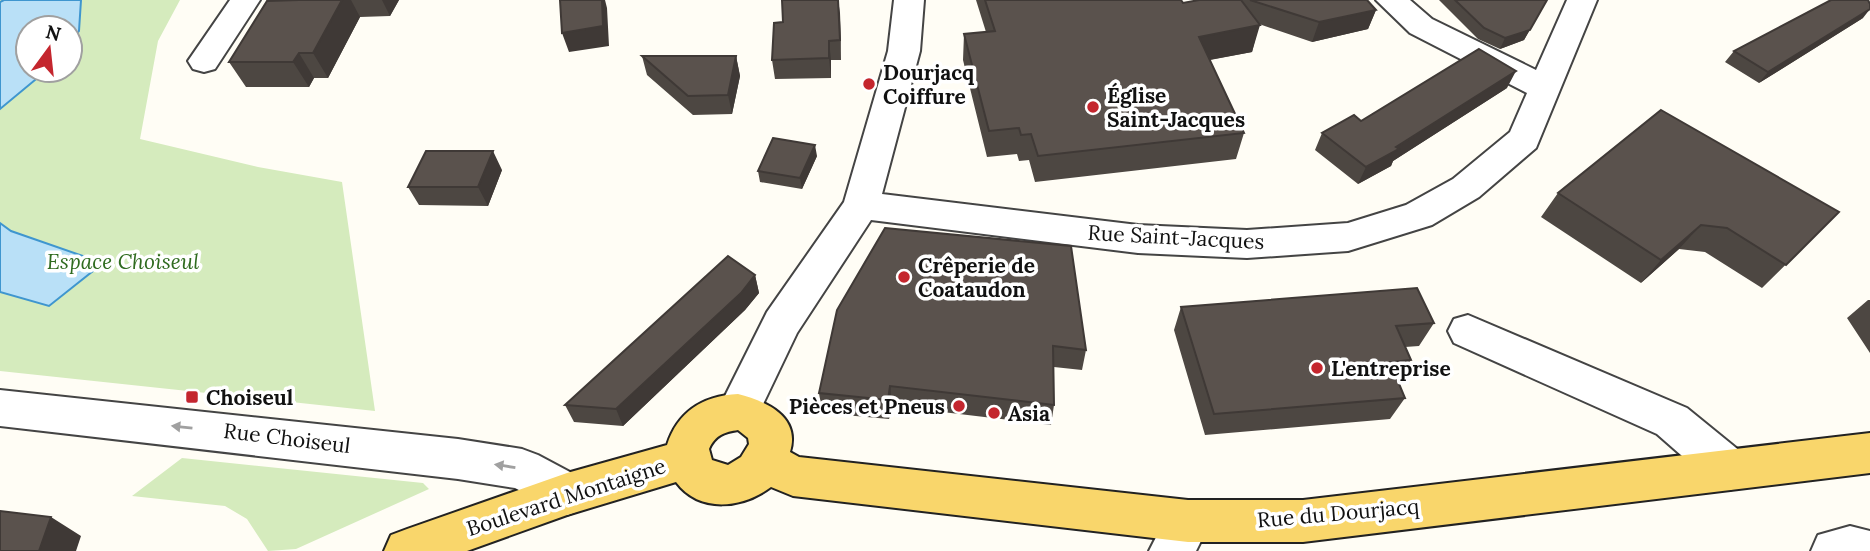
<svg xmlns="http://www.w3.org/2000/svg" width="1870" height="551" font-family="Lora,serif">
<style>
.green{fill:#d5ebbd;fill-rule:evenodd}
.water{fill:#b9e0f7;stroke:#3f96cf;stroke-width:2}
.lines{fill:none;stroke-linecap:round;stroke-linejoin:round}
.minor-casing{stroke:#444;stroke-width:4}
.major-casing{stroke:#222;stroke-width:4}
.minor{fill:#fff;fill-rule:evenodd}
.major{fill:#f9d66b;fill-rule:evenodd}
.wall{fill:#4d4742}
.shaded-wall{fill:#3f3936}
.building{fill:#5a524d;stroke:#3f3936;stroke-width:2}
.oneway{fill:#a0a0a0}
.poi-dot{fill:#c4262e;stroke:#fff;stroke-width:2.5}
.labels{text-anchor:middle;dominant-baseline:central;stroke-width:7;stroke-linejoin:round;paint-order:stroke}
.poi-label{font-size:21px;font-weight:bold;fill:#111;stroke:#fff;text-anchor:start}
.street-label{font-size:21px;fill:#111;stroke:#fff}
.park-label{font-size:21px;font-style:italic;fill:#2f6b1f;stroke:#fff}
</style>
<rect width="100%" height="100%" fill="#fffdf5"/>
<path class="green" d="M0,0h180l-22,41 -18,98 118,28 84,15 33,229 -375,-40zM28,28h42v42h-42z
M182,458l241,25 6,6 -133,60 -28,2 -21,-32 -22,-13 -93,-10z"/>
<path class="water" d="M4,0h77l-2,31 -9,12v-15h-42v42h19l-47,39v-107z
M0,223l11,8 92,32 -54,43 -49,-14z"/>
<g class="lines">
<defs>
<path id="minor" d="M230,0h30l-45,69 -11,3 -11,-3 -5,-8z
M894,0h30l-4,51 -38,143 256,31 109,5 101,-7 58,-18 47,-26 57,-47 17,-39 -117,-60 -34,-33h34l22,19 104,51 31,-70h30l-61,148 -57,49 -47,28 -84,26 -101,7 -109,-5 -267,-33 -74,113 -44,92 -15,5 -15,-5 -6,-13 50,-100 77,-110 44,-151z
M1468,315l219,93 59,48 6,14 -6,14 -16,6 -16,-6 -57,-50 -203,-91 -6,-12 6,-12z
M0,390l458,49 64,10 16,6 45,24 6,15 -6,15 -16,6 -52,-27 -57,-9 -458,-53z
M1188,500l16,6 7,15 -15,30h-47l23,-45z
M1850,526l20,5v20h-59l7,-16z"/>
<path id="major" d="M738,394c27,7 63,22 52,58l9,5 389,43h115l567,-67v40l-567,69h-115l-395,-46 -22,-9c-28,21 -71,27 -95,-5l-109,33 -100,36h-83l7,-16 16,-6 160,-56 100,-28c11,-34 36,-49 71,-51zM738,430l10,8 1,6 -8,13 -13,8 -16,-5 -3,-11c6,-14 16,-17 29,-19z"/>
</defs>
<use href="#minor" class="minor-casing"/>
<use href="#major" class="major-casing"/>
<use href="#minor" class="minor"/>
<use href="#major" class="major"/>
</g>
<path class="wall" d="M299,0h100l-9,16 -30,1 -32,61h-14l-5,9h-63l-17,-25z
M976,0h205l2,3 16,-3h168l9,10 -8,19 -56,13 -53,-18 -7,28 -42,8 34,73 -8,26 -201,23 -6,-22 -10,1 -2,-7 -30,3 -24,-97 1,-26 22,-2z
M1439,0h108l-23,40 -24,9 -22,-10z
M840,13l1,47h-10v18l-56,1 -3,-19 11,-38z
M1863,18l-104,65 -34,-21 9,-11z
M642,56h94l4,20 -8,38 -39,1 -46,-40z
M1507,88l-114,73 -2,5 -33,18 -43,-34 7,-17 39,-12z
M817,156l-15,33 -42,-7 -2,-11z
M502,170l-14,36 -69,-1 -11,-18z
M1558,193l281,19 -77,76 -57,-36 -26,-3 -38,34 -100,-66z
M755,275l4,18 -14,17 -122,116 -49,-4 -9,-17z
M1868,300h2v53l-23,-35z
M1181,307l253,16 -15,23 -14,1 6,13 -14,20 8,18 -15,21 -185,16 -31,-105z
M837,310l249,40 -4,20 -28,-3v38l-3,20 -159,-19 -3,13 -67,-6 -3,-20z"/>
<path class="shaded-wall" d="M342,0h9l9,17 -32,61 -15,-25z
M382,0h17l-9,16z
M602,0h3l2,8 2,38 -40,6 -7,-19z
M838,0l2,13 1,47z
M1547,0l-23,40 -24,9 5,-11z
M1870,9l-7,9 -104,65 9,-11z
M1376,10l-8,19 -56,13 7,-20z
M1260,25l-8,27 -60,11 7,-26z
M829,41l2,19v18l-2,-20z
M299,53l15,25 -5,9 -16,-25z
M736,56l4,20 -8,38 -4,-19z
M1516,71l-9,17 -114,73 -2,5 -33,18 8,-17z
M815,145l2,11 -15,33 -2,-11z
M493,151l9,19 -14,36 -10,-19z
M1701,225l-22,24 -38,34 20,-23z
M755,275l4,18 -14,17 -122,116 -7,-17z
M890,386l2,20 -3,13 -1,-19z
M51,517l30,19 -5,15h-37z"/>
<path class="building" d="M299,0h43l-29,53h-14l-6,9h-64l38,-61z
M560,0h42l1,26 -41,7z
M782,0h56l2,40 -11,1v17l-57,2 2,-37 9,-1z
M985,0h196l2,3 16,-3h42l19,25 -61,12 45,96 -206,23 -7,-22 -10,1 -2,-7 -30,3 -25,-97 31,-3z
M1250,0h117l9,10 -57,12z
M1455,0h92l-17,30 -25,8 -21,-10z
M1831,0h37l2,4v5l-102,63 -34,-21z
M1479,49l37,22 -120,76 3,2 -33,18 -44,-34 32,-18 7,6z
M642,56h94l-8,39 -40,1z
M1661,110l178,102 -53,53 -59,-37 -26,-3 -40,35 -103,-67z
M773,138l42,7 -15,33 -42,-7z
M426,151h67l-15,36h-70z
M885,228l186,18 15,104 -33,-4 1,59 -164,-19 -2,14 -69,-7 18,-83z
M728,256l27,19 -14,18 -125,116 -51,-4z
M1417,288l17,35 -38,3 15,34 -21,2 15,36 -191,16 -33,-107z
M0,511l51,6 -12,34h-39z"/>
<defs><path id="oneway-solid" d="M-6-.8H1V-3.2L6.5 0L1 3.2V.8H-6Z" transform="scale(1.75)"/></defs>
<g class="oneway">
<use href="#oneway-solid" transform="translate(182 427) rotate(-174)"/>
<use href="#oneway-solid" transform="translate(505 466) rotate(-171)"/>
</g>
<g class="poi-dot">
<circle cx="869" cy="84" r="7"/>
<circle cx="1093" cy="107" r="7"/>
<circle cx="904" cy="277" r="7"/>
<circle cx="1317" cy="368" r="7"/>
<rect x="185" y="390" width="14" height="14" rx="3.5"/>
<circle cx="959" cy="406" r="7"/>
<circle cx="994" cy="413" r="7"/>
</g>
<g class="labels">
<g class="poi-label">
<text x="883" y="72">Dourjacq<tspan x="883" dy="24">Coiffure</tspan></text>
<text x="1107" y="95">Église<tspan x="1107" dy="24">Saint-Jacques</tspan></text>
<text x="918" y="265">Crêperie de<tspan x="918" dy="24">Coataudon</tspan></text>
<text x="1331" y="368">L'entreprise</text>
<text x="206" y="397">Choiseul</text>
<text x="945" y="406" text-anchor="end">Pièces et Pneus</text>
<text x="1008" y="413">Asia</text>
</g>
<g class="street-label">
<text transform="translate(1176 237) rotate(3)">Rue Saint-Jacques</text>
<text transform="translate(287 438) rotate(7)">Rue Choiseul</text>
<text transform="translate(566 497) rotate(-18)">Boulevard Montaigne</text>
<text transform="translate(1338 513) rotate(-5)">Rue du Dourjacq</text>
</g>
<g class="park-label">
<text x="123" y="261">Espace Choiseul</text>
</g>
</g>
<g transform="translate(49 49) rotate(15)"><circle r="33" fill="#ffffff" stroke="#a0a0a0" stroke-width="2"/>
<path d="M0-5L12 26L0 18L-12 26Z" fill="#c4262e"/>
<text y="-10" font-size="19" font-weight="bold" text-anchor="middle" fill="#111111">N</text>
</g>
</svg>
